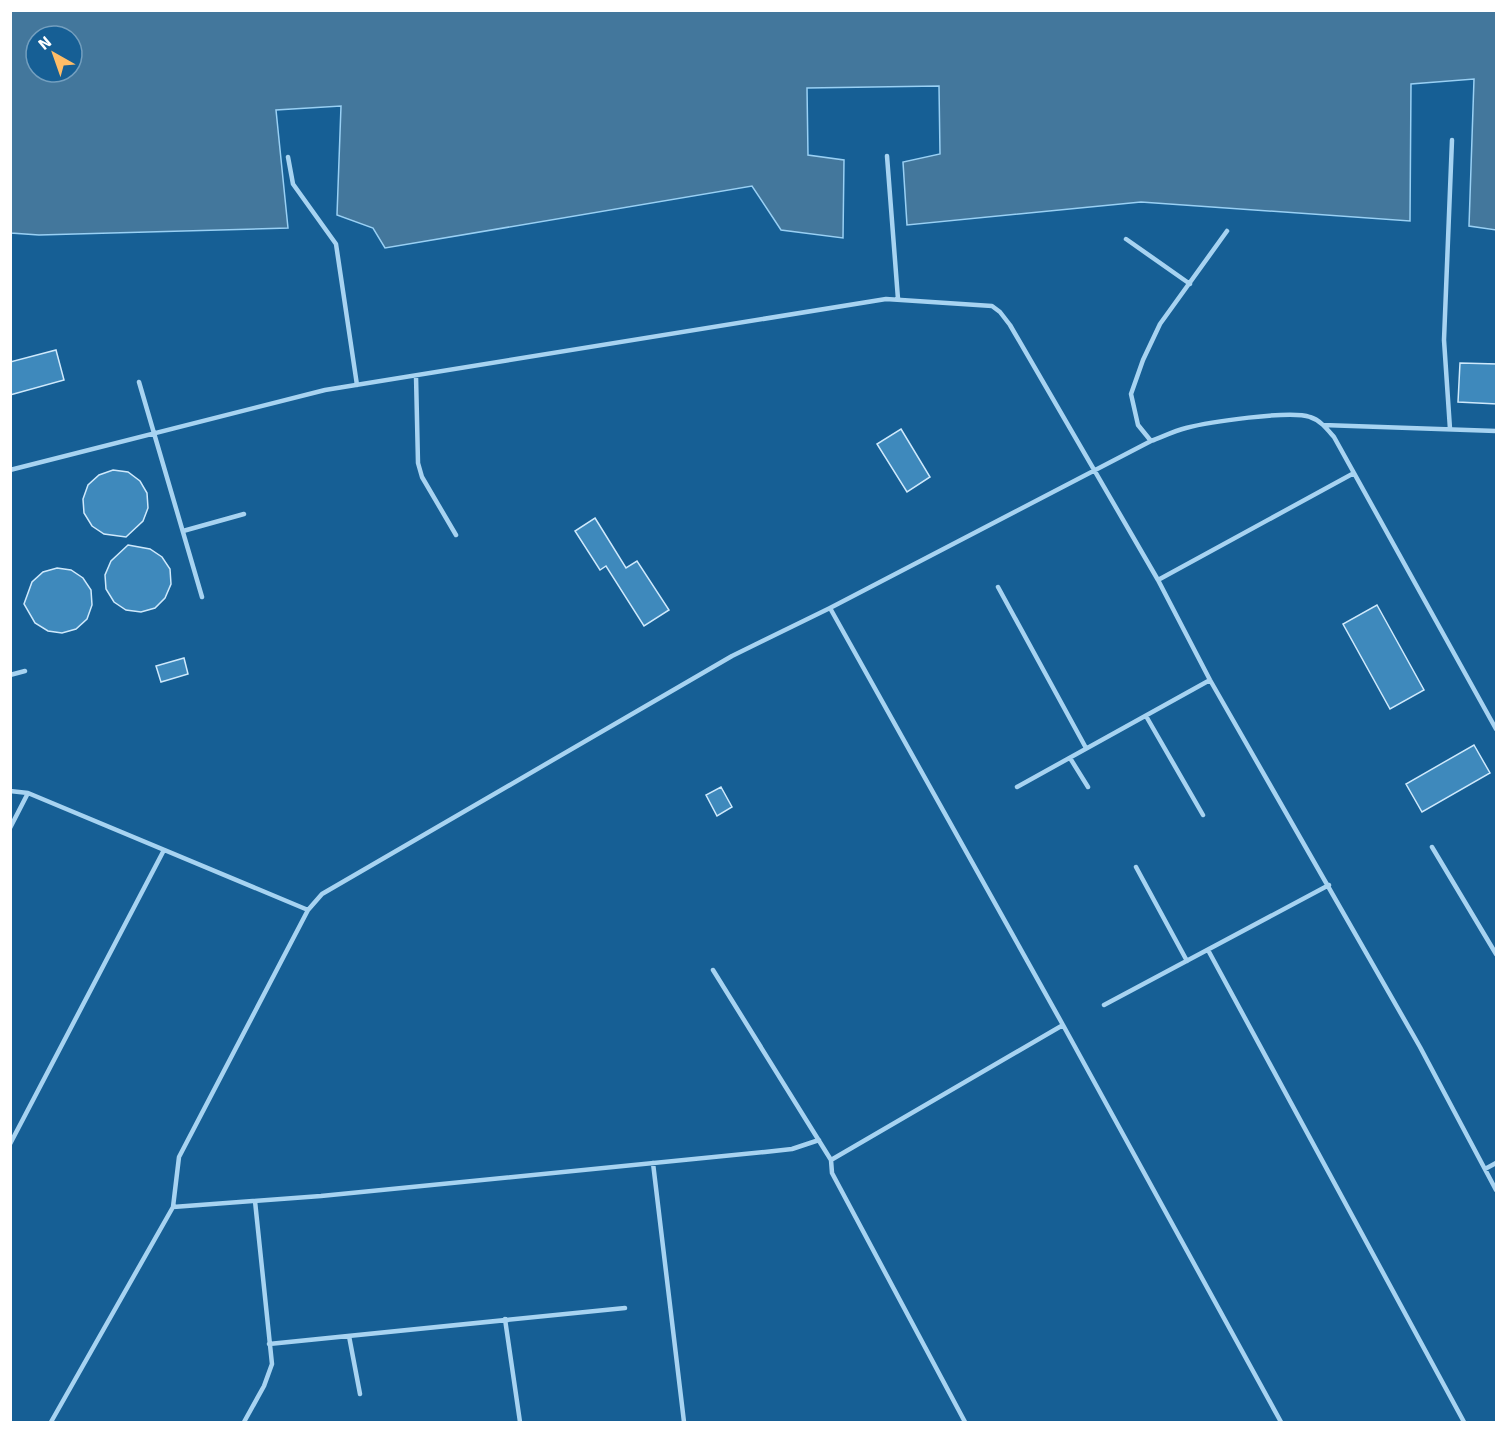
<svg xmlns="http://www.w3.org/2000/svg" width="1507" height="1433" font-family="Signika,sans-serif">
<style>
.water{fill:#43779c;stroke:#99d0f4;stroke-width:1.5;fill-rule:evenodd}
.building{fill:#3e89bc;stroke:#cee9fc;stroke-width:1.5}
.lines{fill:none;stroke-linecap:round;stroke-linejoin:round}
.service{stroke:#a7d3f1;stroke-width:4.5}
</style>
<rect width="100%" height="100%" fill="#165f95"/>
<path class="water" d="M10,11h1486v219l-27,-4 5,-147 -63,5 -1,137 -269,-19 -234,23 -4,-63 37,-8 -1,-68 -132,2 1,67 36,5 -1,78 -62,-8 -29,-44 -367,62 -12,-20 -36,-13 4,-109 -65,4 12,118 -249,7 -28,-2zM36,36h36v36h-36z"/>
<path class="building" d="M56,350l8,30 -54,15v-33z
M1460,363l37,1v40l-39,-2z
M901,429l29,48 -23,15 -30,-48z
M113,470l15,2 12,9 7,12 1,15 -5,13 -17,16 -22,-3 -12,-8 -8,-13 -1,-14 5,-14 11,-10z
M595,518l31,50 11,-7 32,49 -25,16 -38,-60 -6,4 -25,-39z
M128,545l22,4 12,8 8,12 1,15 -6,14 -10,10 -14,4 -15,-2 -12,-8 -8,-13 -1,-14 6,-14z
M57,568l14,2 12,8 8,12 1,15 -5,14 -11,10 -14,4 -14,-2 -13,-8 -11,-19 8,-22 11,-10z
M1377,605l47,85 -34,19 -47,-85z
M184,658l4,16 -27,8 -5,-16z
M1474,745l16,28 -68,39 -16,-28z
M721,787l11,20 -15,9 -11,-21z"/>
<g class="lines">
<path class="service" d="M887,156l11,143
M288,157l5,27 43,60 21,141
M1126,239l64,45
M416,376l2,87 4,14 34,58
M139,382l63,215
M1323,425l173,6
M1450,429l-6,-89 8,-200
M1151,441l-13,-16 -7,-31 12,-34 17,-36 67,-93
M10,470l315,-80 561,-91 106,7 8,6 10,13 148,255 52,100 210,367 76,143
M183,531l61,-17
M1158,580l196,-107
M998,587l88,161
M830,608l233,417 -232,135 1,13 133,249
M10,675l15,-4
M1146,716l57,99
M1070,758l18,29
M1017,787l193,-107
M10,791l18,2 280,117
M10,828l18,-35
M1432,847l64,107
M1136,867l51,94
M1208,950l256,472
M713,970l118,190
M1104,1005l225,-120
M1063,1025l218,397
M10,1144l154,-294
M653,1163l31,259
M1485,1169l11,-6
M173,1207l148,-11 444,-44 27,-3 27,-9
M505,1319l15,103
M349,1336l11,58
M269,1344l356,-36
M51,1422l122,-215 6,-50 129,-247 14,-16 410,-238 98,-48 321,-167c11,-4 23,-10 35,-13 22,-6 104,-18 124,-11 10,3 17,12 24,20l162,292
M244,1422l20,-36 8,-22 -17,-163"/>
</g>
<rect width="1507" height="1433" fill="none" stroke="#ffffff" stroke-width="24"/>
<g transform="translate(54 54) rotate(320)"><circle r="28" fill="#165f95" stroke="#739fbf" stroke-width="1.5"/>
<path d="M0-4.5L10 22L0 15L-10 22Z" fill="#ffbd67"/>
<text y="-9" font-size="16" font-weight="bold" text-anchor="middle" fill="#ffffff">N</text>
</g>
</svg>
